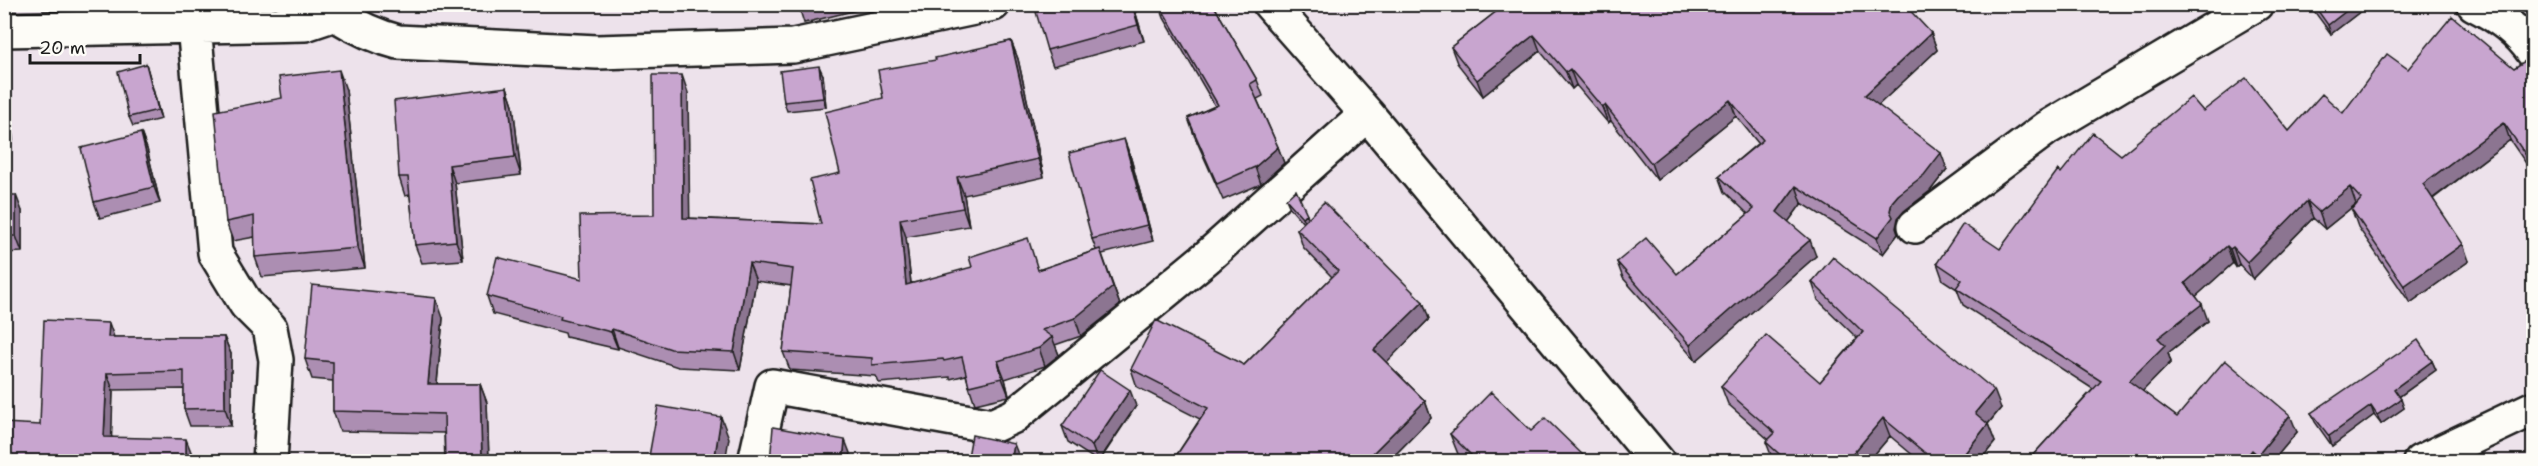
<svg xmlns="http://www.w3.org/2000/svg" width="2538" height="466" font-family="'Shantell Sans',sans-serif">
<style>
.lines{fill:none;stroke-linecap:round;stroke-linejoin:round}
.street-casing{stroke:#1c1c1c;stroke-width:38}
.street{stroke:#fdfcf7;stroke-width:33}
.wall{fill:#ac8eb2;stroke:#1c1c1c;stroke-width:1.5}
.shaded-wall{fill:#8c7491;stroke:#1c1c1c;stroke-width:1.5}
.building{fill:#c8a5cf;stroke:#1c1c1c;stroke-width:1.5}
</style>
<rect width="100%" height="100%" fill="#ede2eb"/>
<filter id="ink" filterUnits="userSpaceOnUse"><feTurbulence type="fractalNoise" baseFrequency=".0167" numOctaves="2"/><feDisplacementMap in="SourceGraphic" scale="12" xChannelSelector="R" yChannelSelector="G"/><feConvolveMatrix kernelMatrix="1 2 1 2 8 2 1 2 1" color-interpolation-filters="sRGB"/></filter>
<g filter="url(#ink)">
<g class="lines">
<defs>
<path id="street" d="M192,4l23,249 31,51 24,24 6,32 -6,102
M1270,4l97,110 291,348
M2474,4c24,12 44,26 60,49
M4,30l301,-6 30,-10c21,13 39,22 63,28l199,10 196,-6 200,-42
M1915,226l132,-98 209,-124
M755,462l17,-76 220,40 22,-10 192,-158 161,-144
M2420,462l114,-54"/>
</defs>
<use href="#street" class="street-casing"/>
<use href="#street" class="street"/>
</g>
<path class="wall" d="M228,4h36l-36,1z
M798,4h83l-77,19z
M1064,4h69l11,37 -91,25 -6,-16z
M1159,4h54l44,76 6,16 -6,3 21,48 6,16 -23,21 -38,16 -29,-65 -6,-17 27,-12 -51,-88z
M1506,4l372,3 53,26 6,17 -59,55 69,64 -17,22 -26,20 -6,7 -2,10 2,6 -15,20 -81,-51 -14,19 28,34 -120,105 -73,-83 -6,-16 60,12 71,-60 -23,-22 -6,-16 39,-33 -22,-27 -79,64 -46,-59 -3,2 -32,-38 -4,4 -32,-38 -57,45 -26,-33 -6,-16z
M2312,4h58l-39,30 -17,-23z
M1011,41l7,18 26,118 -80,18 5,31 -63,11 5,46 128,-13 57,-20 -4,-11 38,-84 23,86 -51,13 18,51 -39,31 -26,9 4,10 -14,11 -40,13 4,17 -34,8 -6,-18 -3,-11 -16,4v-2l-71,6 -3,-7 -86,-6 -7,-18 8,-66 -35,-5 -16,89 -62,-3 -60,-20v2l-52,-12 -1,-4 -72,-19 -6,-18 95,-17 72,-64 34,-122 1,125 132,6 19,-51 43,-75 53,-38z
M146,64l15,55 -28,7 -4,-9z
M2514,68h20v107l-24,-35 -77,59 36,62 -59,42 -52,-76 -6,-17 4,-6 -31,25 -12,-11 -60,61 -14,-15 -3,3 -3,-4 -37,33 12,25 -40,32 3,9 -29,29 35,26 120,15 -25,30h-236l-3,-7 60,-66 -130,-84 -6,-16 -14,-9 -6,-17 63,-14 61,-76 60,-18 82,-44 86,20 54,-18 65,-44z
M4,73l3,6 6,62 -9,1z
M823,75l3,32 -39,4 -3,-9z
M507,87l6,18 8,70 -66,8 8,77 -41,3 -7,-18 -5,-50 -5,1 -6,-19z
M346,90l19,178 -103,9 -7,-20v-20l-22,4 -7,-19z
M141,133l6,16 13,54 -60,15 -6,-16z
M4,195l18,16v41l-18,1z
M1286,199l22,19 115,84 6,17 -43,43 39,39 6,17 -43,44h-216l28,-43 -63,-32 -6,-18 113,-4 88,-88 -29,-30 -6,-18 6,-6 -13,-15z
M1812,282l189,126 -13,16 7,18 -16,20h-58l-31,-26 -22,26h-94l-1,-2 -7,-18 3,-2 -41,-36 -7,-18 99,-4 37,-44 -39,-38z
M443,318l-6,66h43l7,19 2,59h-44l-1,-29 -104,-2 -7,-20v-30l-21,-2 -7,-20z
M114,337h110l7,17v72h-41l-6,-17v-20l-71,1 -2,47 82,20v5h-189l36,-37z
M2432,361l4,9 -37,27 5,11 -23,16 -7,-9 -42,31 -17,-24 -4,-9z
M1136,406l-37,56 -31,-20 -6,-16z
M1531,431l55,31h-121l-7,-8 -8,-20z"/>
<path class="shaded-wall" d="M1132,4h1l11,37 -6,-16z
M2355,4h15l-39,30 -3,-9z
M1931,33l6,17 -66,62 -6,-17z
M1534,35l6,16 -57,45 -6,-16z
M1011,41l7,18 26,118 -6,-18z
M146,64l3,10 12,45 -3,-9z
M819,66l4,9 3,32 -3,-9z
M1570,69l6,16 -4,4 -6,-17z
M339,70l7,20 19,178 -7,-20z
M4,73l3,6 6,62 -6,-16 -3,-25z
M682,75l6,18 2,143 -7,-18z
M507,87l6,18 8,70 -6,-18z
M1730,100l6,16 -79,64 -6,-17z
M1605,105l6,16 -3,2 -6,-16z
M2504,123l6,17 -81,61 -6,-17z
M141,133l6,16 13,54 -6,-16z
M1124,139l6,16 23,86 -6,-16z
M1278,147l6,16 -23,21 -6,-17z
M1941,153l6,16 -17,22 -26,20 -6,7 -2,10 2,6 -15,20 -6,-16 13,-27 2,-9 6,-7z
M449,165l6,18 8,77 -7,-19z
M957,177l7,18 5,31 -6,-18z
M1796,186l6,17 -19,26 -6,-17z
M2350,187l6,17 -31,25 -6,-17z
M16,195l6,16v41l-6,-16z
M2307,201l6,17 -60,61 -6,-17z
M1307,214l3,9 -4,3 -4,-9z
M900,219l6,18 7,66 -7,-18z
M1810,240l6,16 -120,105 -6,-16z
M2463,244l6,17 -59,42 -6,-17z
M2227,246l6,17 -41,37 -7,-17z
M2233,247l6,17 -3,3 -6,-18z
M749,263l7,18 -16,89 -6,-18z
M1106,267l14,38 -39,31 -6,-18z
M436,298l7,20 -8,86 -7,-20z
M1423,302l6,17 -48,49 -7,-18z
M2202,304l6,17 -40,32 3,9 -35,36 -7,-17 29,-43z
M109,323l6,17 -7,-3z
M612,329l6,18v2l-7,-17z
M224,337l7,17v72l-6,-18z
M1052,337l7,18 -14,11 -6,-18z
M998,361l7,18 4,17 -7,-18z
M2432,361l4,9 -39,28 -3,-9z
M107,373l6,17 -2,65 -7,-18z
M480,384l7,19 2,59h-7z
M1130,390l6,16 -38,56 -6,-16z
M1994,390l7,18 -19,23 -7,-18z
M2401,399l3,9 -23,16 -4,-9z
M1425,401l6,17 -43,44h-24z
M2371,406l3,9 -42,31 -3,-10z
M2290,415l7,17 -25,30h-12l-2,-7z
M721,417l8,21 -4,24h-11z
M1883,418l7,18 -22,26h-22z
M1988,424l7,18 -16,20h-21z
M186,439l7,18v5h-7z
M845,440l8,21v1h-10z
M1014,444l6,15 -1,3h-8z
M2252,450l4,12h-14z"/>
<path class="building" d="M1064,4h68l6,21 -91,25 -11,-38z
M1159,4h54l44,76 -7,4 28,63 -23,20 -38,17 -29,-66 30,-13z
M1506,4h369l3,3 3,-3h23l27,29 -66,62 76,58 -17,22 -26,20 -6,7 -2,9 3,6 -16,21 -81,-52 -19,26 33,28 -120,105 -73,-83 29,-24 31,36 77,-65 -35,-33 44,-36 -33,-40 -79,63 -46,-58 -3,2 -32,-38 -4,3 -32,-37 -57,45 -26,-33z
M2313,4h42l-27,21z
M2452,16l62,52 14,-9 6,9v99l-30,-44 -81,61 40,60 -59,42 -52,-76 9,-11 -11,-12 -31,25 -12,-11 -60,61 -14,-15 -3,2 -3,-3 -42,37 17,21 -44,34 7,7 -36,36 48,36 48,-57 65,55 -32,40 -6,-5 -10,12h-202l-7,-7 68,-74 -145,-93 6,-8 -25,-17 26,-39 37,25 58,-79 3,3 32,-40 28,22 70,-58 12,14 43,-33 43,53 33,-37 21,19 44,-59 21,15z
M1011,41l27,118 -81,18 6,31 -63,11 6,66 66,-18 -3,-10 59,-19 10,32 62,-21 13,38 -38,31 -33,12 10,7 -13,11 -41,13 4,17 -33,8 -7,-29 -18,4 -1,-2 -71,6v-7l-89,-6 10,-83 -44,-6 -15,89 -63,-3 -59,-20 -1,3 -51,-13 1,-3 -74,-20 10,-39 85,22 -2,-63 74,-1 -1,-140h29l1,143 138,6 -11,-44 30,-7 -15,-61 58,-14 -5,-28 58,-10 -1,-2z
M146,64l12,46 -29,7 -11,-45z
M819,66l4,32 -39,4 -4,-31z
M339,70l19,178 -103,9 -1,-41 -28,6 -11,-111 67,-13 -3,-21z
M507,87l8,70 -66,8 7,76 -41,4 -7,-68h-9l-5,-76z
M4,100l3,25h-3z
M141,133l13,54 -60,15 -13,-54z
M1124,139l23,86 -55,14 -23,-86z
M1296,190l11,24 -5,3 -16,-18z
M4,195h12v41h-12z
M1324,202l99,100 -49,48 51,51 -61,61h-192l36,-54 -77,-39 25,-49 88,45 94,-94 -41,-42z
M1833,257l161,133 -19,23 13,11 -30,38h-22l-53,-44 -37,44h-58l-22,-20 9,-9 -54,-47 45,-51 54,47 43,-50 -51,-50z
M312,285l124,13 -8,86h52l2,78h-37l-1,-48 -111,-3v-49l-28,-3z
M44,320l65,3 -1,14h116l1,71 -41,1v-38l-77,2 -3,64 82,2v23h-182v-39l36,2z
M2418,340l14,21 -38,28 7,10 -24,16 -6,-9 -42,30 -18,-23z
M1100,370l30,20 -38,56 -30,-20z
M1491,392l40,39 14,-13 40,39 -4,5h-103l-28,-28z
M658,406l63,11 -7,45h-66z
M773,427l72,13 -2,22h-73z
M972,435l42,9 -3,18h-44z"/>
</g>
<rect width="2538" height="466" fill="none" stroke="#fdfcf7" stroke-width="24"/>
<rect x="12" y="12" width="2514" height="442" fill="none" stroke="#1c1c1c" stroke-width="2" filter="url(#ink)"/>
<path d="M30 54v9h110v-9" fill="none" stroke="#1c1c1c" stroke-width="3"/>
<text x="39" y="54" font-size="18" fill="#1c1c1c" stroke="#fdfcf7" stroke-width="4.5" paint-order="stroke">20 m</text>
</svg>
